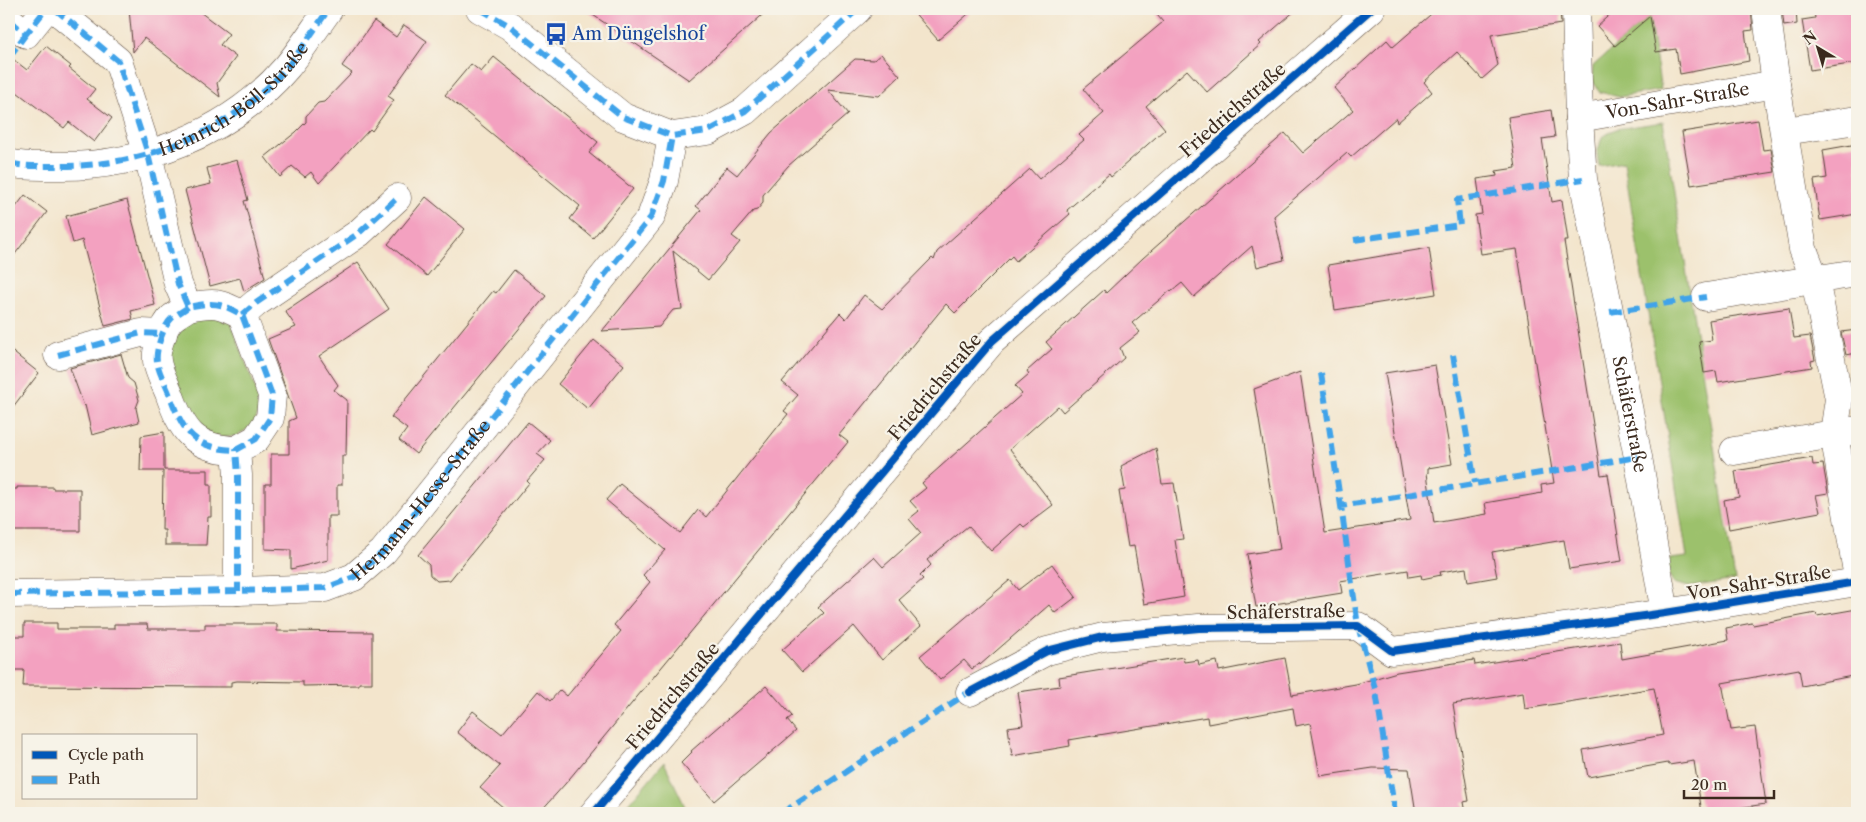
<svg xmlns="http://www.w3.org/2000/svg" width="1866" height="822" font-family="'Libre Caslon Text',serif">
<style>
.green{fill:#9cc16c;stroke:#6c7645}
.building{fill:#f3a1c0}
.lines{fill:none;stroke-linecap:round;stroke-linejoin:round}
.minor-casing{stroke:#574638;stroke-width:29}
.minor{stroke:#fff;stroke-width:28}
.quiet{stroke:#3fa3ea;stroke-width:6;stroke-dasharray:12 6;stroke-linecap:butt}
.cycleway-casing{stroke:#f7f3e8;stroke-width:11}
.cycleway{stroke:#0057b8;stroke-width:8}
.labels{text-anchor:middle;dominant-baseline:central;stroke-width:4.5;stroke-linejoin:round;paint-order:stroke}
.transit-label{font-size:18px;fill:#164399;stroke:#f7f3e8;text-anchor:start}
.street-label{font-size:18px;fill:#3b2a1e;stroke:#f7f3e8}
</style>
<rect width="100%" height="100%" fill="#f7f3e8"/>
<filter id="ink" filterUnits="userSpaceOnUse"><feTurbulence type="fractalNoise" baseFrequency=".02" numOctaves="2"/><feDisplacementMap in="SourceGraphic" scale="10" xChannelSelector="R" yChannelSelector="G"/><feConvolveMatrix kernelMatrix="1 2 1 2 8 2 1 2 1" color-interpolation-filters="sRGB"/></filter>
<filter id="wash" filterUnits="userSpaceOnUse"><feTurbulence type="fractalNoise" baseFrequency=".0096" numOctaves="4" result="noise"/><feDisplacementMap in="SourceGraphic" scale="20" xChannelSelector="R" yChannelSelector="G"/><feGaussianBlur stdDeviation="1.12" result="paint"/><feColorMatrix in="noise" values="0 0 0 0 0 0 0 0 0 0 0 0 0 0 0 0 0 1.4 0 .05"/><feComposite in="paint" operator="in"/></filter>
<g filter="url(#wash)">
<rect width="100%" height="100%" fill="#f3e5cc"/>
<path class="green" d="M1649,16l12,74 -42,7 -19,-5 -8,-12 1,-14z
M1663,122l72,458 -46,7 -16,-4 -11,-23 25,-3 -63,-395 -25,4 -2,-12 5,-17 14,-8z
M212,315l19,8 31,83 -9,19 -16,11 -20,2 -18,-8 -29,-64 -2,-20 8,-18 17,-11z
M664,762l24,51h-67z"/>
<g id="blocks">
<path class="building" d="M129,9h67l33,25 -9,11 16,12 -19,26 3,14 -76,-59 -11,14z
M584,9h185l-80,71z
M911,9h63l-36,31z
M1152,9h145l-38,33 2,2 -54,48 -20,-22 -41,36 19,23 -54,48 -2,-3 -42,36 3,4 -54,47 -4,-5 -57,57 -9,-9 -107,131 9,7 -283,342 -26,29h-29l-30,-25 20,-22 -43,-34 16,-21 29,23 36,-43 12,10 10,-11 7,6 54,-65 -7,-6 36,-43 -7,-7 22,-25 -59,-50 14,-16 60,49 18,-23 8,7 82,-103 -4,-3 14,-16 -16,-13 58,-69 6,6 18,-24 18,14 50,-51 2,2 3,-8 93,-83 9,10 45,-39 -5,-5 25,-22 -21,-24 80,-67z
M1437,9h123l1,15 -70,11 7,30 -16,14 -25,-27 -33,30 8,10 -35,31 -1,-5 -45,39 -4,-4 -73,63 10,44 -27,7 -5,-21 -58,51 -12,-14 -10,8 -1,-1 -39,33 8,9 -20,16 4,10 -61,54 -5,-6 -48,43 43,56 -29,22 -3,-3 -30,27 -23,-25 -41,34 4,5 -11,11 3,3 -24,21 22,26 -39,34 -28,-34 -52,46 -20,-22 42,-37 -6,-6 56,-50 9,10 38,-34 -12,-14 10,-8 -9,-10 16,-13 -4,-5 100,-89 -7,-8 14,-12 -2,-3 25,-22 -6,-7 58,-52 2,3 37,-35 142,-125 18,20 50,-43 -19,-22 53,-48 6,7z
M1616,9h135l2,21 -8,1 4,30 -69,13 -4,-25 -20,3 -6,-36 -35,30 -18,-20z
M1782,9h14l1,15 -13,2z
M1827,9h21v4l9,-1v51l-47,7 -8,-50 13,-2 -1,-7z
M374,21l22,16 8,-12 23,16 -39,55 6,4 -22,31 -2,-2 -51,54 -8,-11 -6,5 -13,-11 -12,11 -15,-20 31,-25 10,-10v-6l12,-13 6,-1 28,-29 -10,-7z
M46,46l25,20 -2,2 26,21 -8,10 25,19 -18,24 -25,-20 -5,6 -55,-42v-30l18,14z
M881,54l19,22 -21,20 -51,-6 20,24 -60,52 -25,29v8l-6,7 -4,1 -21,25 8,6 -32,38 -35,-29 9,58 -9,1 -14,17 -57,4 99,-121 -5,-4 31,-39 10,8 34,-42 84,-74 19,1z
M494,57l104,85 -9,11 44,36 -40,49 -23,-19 10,-13 -135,-111 26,-31 10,8z
M1551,110l4,27 -13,2 10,63 10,-2 6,41h-4l37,234 7,-1 14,87 -53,8 -5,-29 -72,12 5,25 -29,5 -2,-14 -26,4 1,3 -19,4 -1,-4 -12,2 -1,-7 -68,11 2,12 -86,14 -9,-53 33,-5 -26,-160 46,-17 25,161 85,-13 -25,-147 50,-8 17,99 -24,4v5h-1l7,50 53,-9 -2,-11 57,-10 -1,-8 13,-2 -37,-234 -36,5 -6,-39 7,-1 -5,-35 20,-3 -1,-5 20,-3 -8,-51z
M1758,120l5,30 8,-1 4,23 -84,13 -9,-53z
M1857,144v70l-37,6 -6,-40 13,-2 -4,-28z
M237,160l11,40 -4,1 21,77 -21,13 -4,-13 -30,8 -25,-96 26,-6 -4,-16z
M25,195l22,17 -38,50v-46z
M426,197l39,32 -38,47 -39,-32z
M127,200l28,105 -24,6 2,8 -28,7 -23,-86 -9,3 -7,-27z
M1429,248l7,46 -101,16 -7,-45z
M358,262l31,47 -70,47 19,29 -4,5 13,10 -1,56h-4v29h-5v31h-9v44l-37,9v-19l-26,-1v-65h6v-30h18v-33l7,-3 -28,-79 28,-12 -11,-16z
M514,270l32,26 -130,158 -17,-14 8,-11 -16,-12 102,-126 3,2z
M1789,308l5,30 16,-2 5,24 -4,1 1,6 -94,15 -2,-11 -12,2 -5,-31 13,-2 -3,-20z
M1857,330v23l-11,2 -5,-23z
M594,340l30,25 -36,44 -30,-25z
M9,349l30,24 -30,39z
M121,354l7,24 6,5 5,17 -3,8 3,14 -47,13 -7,-30 -1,1 -14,-38z
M528,422l22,18 -13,14 8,6 -18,21 2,2 -79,97 -13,1 -7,-6 -1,-10 -11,-10z
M164,432v38h44v14h3v33h-3l-2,28h-41v-15h-3l1,-59h-23l1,-35z
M1156,448l6,36 12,-1 9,56 -8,1 9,57 -40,7 -10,-58 -6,1 -9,-56 6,-1 -4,-24z
M1812,458l1,7 10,-1 5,29 -12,2 4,17 -91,17 -5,-29 15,-3 -4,-26z
M17,487h36v2h27v42h-71v-42h8z
M1052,564l24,33 -21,16 -6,-8 -69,60 -1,-2 -7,6 -8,-9 -24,20 -20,-24 90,-76 8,10z
M1857,609v66l-55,11 -3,-17 -77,14 9,47 24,-3 11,77 -64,9 -8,-52 -25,4 -1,-2 -80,14 -5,-27 80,-15 -9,-47 -129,21 -2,-16 -70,11 16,97 -6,1 2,11h-49l-7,-44 -36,-1 -53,8 -10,-53 -14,3 -3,-18 -85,16 -1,-7 -138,23 1,6 -58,10 -4,-29 15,-2 -5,-33 42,-6 -1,-9 124,-20 1,5 14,-2 1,5 18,-4 2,10 66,-13 7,37 64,-11 41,-12 77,-12 1,5 145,-23 2,17 106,-19 -2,-12 26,-5 1,2 63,-12 1,3z
M24,623h33v6h57v-5h33l1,5h57v-5h72v7l95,1v51h-13v2l-56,1v-4l-66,-1 -6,1v5l-208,-1 1,-16h-14v-34h14z
M766,686l26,30 -5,4 9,11 -82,70 -33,-38 11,-11 -1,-1z"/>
</g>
</g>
<g filter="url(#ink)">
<use href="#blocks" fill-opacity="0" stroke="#574638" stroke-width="1"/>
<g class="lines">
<defs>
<g id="minor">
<path d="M55,9l63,52 30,93 30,130 10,23c25,-5 32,-5 54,8l30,80 -2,23 -14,21 -20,11 2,25v116"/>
<path d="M480,9l30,17 113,91 49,19 36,-5 37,-20 113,-102"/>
<path id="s1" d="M1576,9l3,109 4,61 55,278 27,156"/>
<path d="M1766,9l10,75 27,165 12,31 24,119 -5,34 23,139"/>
<path d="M9,20l17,14 20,-25"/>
<path id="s2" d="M1579,118l197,-34"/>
<path d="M1785,131l72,-11"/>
<path id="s3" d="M9,163c15,4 30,3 45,3 86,2 176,-32 233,-99 15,-18 28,-39 42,-58"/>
<path d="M1706,297l151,-24"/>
<path d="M188,307c-5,4 -11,7 -16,11 -8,7 -17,32 -15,43 1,10 8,22 12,32 13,37 24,56 67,57"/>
<path d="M242,315l14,-12 103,-70 38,-35"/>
<path d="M58,355l83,-22 22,1"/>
<path d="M1734,451l123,-21"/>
<path id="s4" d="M9,594l229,-3 87,-3 29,-11 29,-25 268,-335 13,-36 8,-45"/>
<path d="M970,692l77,-41 56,-14 96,-9 159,-2 34,25 273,-38 192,-31"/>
<path d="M594,813l398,-472 379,-332"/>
</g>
</defs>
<use href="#minor" class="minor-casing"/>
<use href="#minor" class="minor"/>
<path class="quiet" d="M55,9l63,52 30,93 30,130 10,23c25,-5 32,-5 54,8l30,80 -2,23 -14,21 -20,11 2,25v116
M480,9l30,17 113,91 49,19 36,-5 37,-20 113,-102
M9,20l17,14 20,-25
M9,57l17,-23
M9,163c15,4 30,3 45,3 86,2 176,-32 233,-99 15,-18 28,-39 42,-58
M1354,240l106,-15 -3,-25 126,-21
M188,307c-5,4 -11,7 -16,11 -8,7 -17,32 -15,43 1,10 8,22 12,32 13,37 24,56 67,57
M1610,312l96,-15
M242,315l14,-12 103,-70 38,-35
M58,355l83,-22 22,1
M1453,355l22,128
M1321,373l20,133
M9,594l229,-3 87,-3 29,-11 29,-25 268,-335 13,-36 8,-45
M782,813l190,-123
M1395,813l-19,-121 -18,-66 -17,-120 297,-49"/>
<defs>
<path id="cycleway" d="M970,692l77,-41 56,-14 96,-9 159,-2 34,25 273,-38 192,-31
M594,813l398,-472 379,-332"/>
</defs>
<use href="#cycleway" class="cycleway-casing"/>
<use href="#cycleway" class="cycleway"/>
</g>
</g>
<defs>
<symbol id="bus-bare" viewBox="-9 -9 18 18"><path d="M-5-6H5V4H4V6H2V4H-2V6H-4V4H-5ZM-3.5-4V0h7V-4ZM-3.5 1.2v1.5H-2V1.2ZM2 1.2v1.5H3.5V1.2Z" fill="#1a4fb4" stroke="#f7f3e8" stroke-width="2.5" paint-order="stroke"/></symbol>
</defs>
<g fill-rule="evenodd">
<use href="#bus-bare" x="540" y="18" width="32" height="32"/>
</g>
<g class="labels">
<g class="transit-label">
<text x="572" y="34">Am Düngelshof</text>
</g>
<g class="street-label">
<text stroke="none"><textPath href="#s3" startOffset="244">Heinrich-Böll-Straße</textPath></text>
<text stroke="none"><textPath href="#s2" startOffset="100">Von-Sahr-Straße</textPath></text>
<text transform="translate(1233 110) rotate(-41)">Friedrichstraße</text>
<text transform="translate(935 387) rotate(-50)">Friedrichstraße</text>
<text stroke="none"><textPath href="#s1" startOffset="410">Schäferstraße</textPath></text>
<text stroke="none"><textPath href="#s4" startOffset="449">Hermann-Hesse-Straße</textPath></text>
<text transform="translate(1759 583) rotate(-9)">Von-Sahr-Straße</text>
<text transform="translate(1286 612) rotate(-1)">Schäferstraße</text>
<text transform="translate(673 696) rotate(-50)">Friedrichstraße</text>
</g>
</g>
<rect width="1866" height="822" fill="none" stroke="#f7f3e8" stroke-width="30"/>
<rect x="22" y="734" width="175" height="65" fill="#f7f3e8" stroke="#aca397"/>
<rect x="32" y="751" width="25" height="8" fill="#0057b8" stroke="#aca397"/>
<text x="68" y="760" font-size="15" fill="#3b2a1e">Cycle path</text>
<rect x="32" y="776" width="25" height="8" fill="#3fa3ea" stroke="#aca397"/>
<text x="68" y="784" font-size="15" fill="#3b2a1e">Path</text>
<g transform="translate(1818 48) rotate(322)" stroke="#f7f3e8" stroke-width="4" paint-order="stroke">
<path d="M0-4L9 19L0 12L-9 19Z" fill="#3b2a1e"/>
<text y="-8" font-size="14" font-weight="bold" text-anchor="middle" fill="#3b2a1e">N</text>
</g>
<path d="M1684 790v8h90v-8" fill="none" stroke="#3b2a1e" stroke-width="2.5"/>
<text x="1691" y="790" font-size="15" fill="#3b2a1e" stroke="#f7f3e8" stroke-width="4" paint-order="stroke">20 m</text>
</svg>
